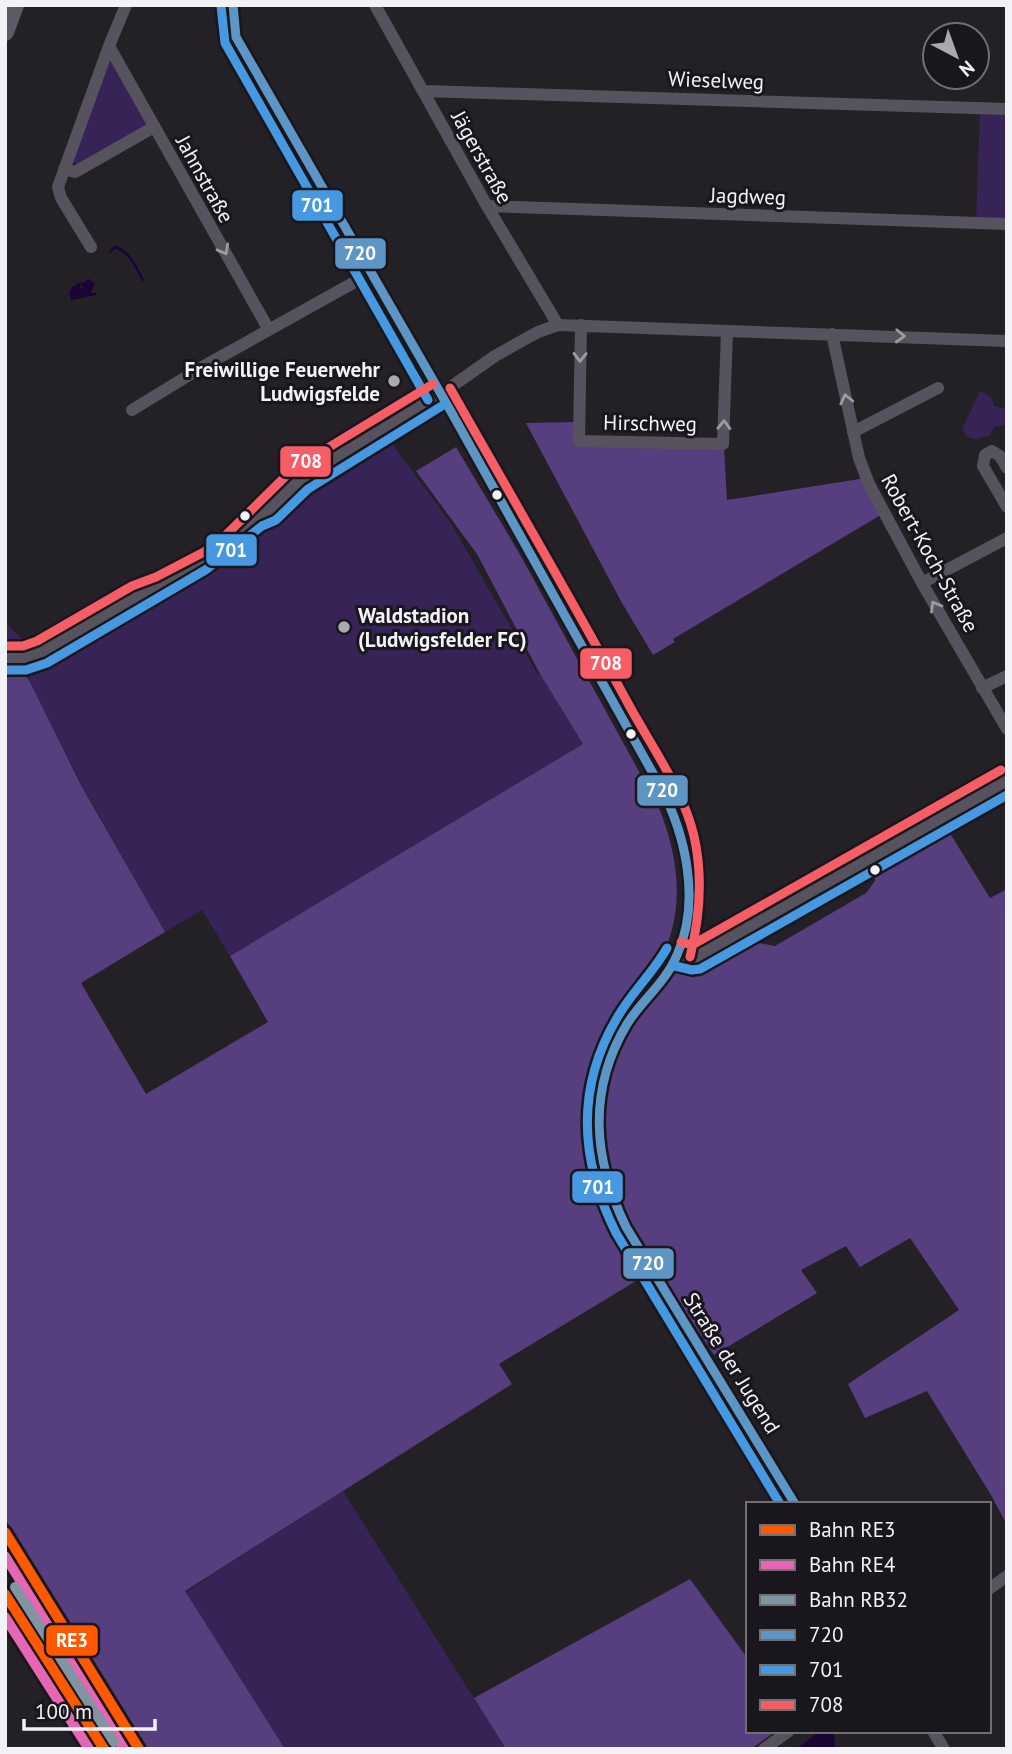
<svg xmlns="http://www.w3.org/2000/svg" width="1012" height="1754" font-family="'PT Sans',sans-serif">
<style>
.green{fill:#372355}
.forest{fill:#573e7e}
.water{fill:#1c0434}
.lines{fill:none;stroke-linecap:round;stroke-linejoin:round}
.stream{stroke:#1c0434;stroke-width:2.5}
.minor{stroke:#57535e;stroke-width:12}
.highway{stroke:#5e5966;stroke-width:18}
.bus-1-casing{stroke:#19171d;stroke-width:14}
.bus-2-casing{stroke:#19171d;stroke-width:14}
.bus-3-casing{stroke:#19171d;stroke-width:14}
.bus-1{stroke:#5d96c5;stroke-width:9}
.bus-2{stroke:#4699e1;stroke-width:9}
.bus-3{stroke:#f75d65;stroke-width:9}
.rail-1-casing{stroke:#19171d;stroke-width:16}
.rail-2-casing{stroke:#19171d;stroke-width:16}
.rail-3-casing{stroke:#19171d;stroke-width:16}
.rail-1{stroke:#ff5900;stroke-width:10}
.rail-2{stroke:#e666b3;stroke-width:10}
.rail-3{stroke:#8294a1;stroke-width:10}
.oneway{stroke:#9d9ba2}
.poi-dot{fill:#aaa9ad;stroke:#19171d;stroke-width:2.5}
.bus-dot{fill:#f3f2f6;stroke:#19171d;stroke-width:2.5}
.labels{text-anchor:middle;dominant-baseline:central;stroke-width:6;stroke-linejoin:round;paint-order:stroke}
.street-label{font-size:21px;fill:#f3f2f6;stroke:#19171d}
.poi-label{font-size:21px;font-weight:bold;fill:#f3f2f6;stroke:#19171d;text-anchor:end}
.line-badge{stroke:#19171d;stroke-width:2.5}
.badge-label{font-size:19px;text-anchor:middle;font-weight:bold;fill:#fff}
</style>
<rect width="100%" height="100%" fill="#232125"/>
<path class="green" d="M111,61l36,62 -1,4 -68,38 -4,-2 -1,-4 34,-97z
M980,108l27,1v115l-31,-1z
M980,391l11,6 3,9 13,3v15l-13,3 -4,8 -15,4 -8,-2 -5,-8z
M385,434l67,91 86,150 2,-1 43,70 -353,212 -28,-46 -37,22 -82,-145 -57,-112v-12l19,-6 95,-56 50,-23 115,-95z
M5,622l25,25 -25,3z
M343,1491l163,258h-221l-100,-157z"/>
<path class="forest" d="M575,422l2,22 147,3 3,53 139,-22 18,35 -211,126 2,3 -22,13 -31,-52 -96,-180z
M456,447l62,104 141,257c22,55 27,111 -5,164 -14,23 -36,41 -49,64 -26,48 -23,133 0,182 10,21 24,41 36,60l-142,86 13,20 -327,207 100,158h-137l-143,-230v-856c13,0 21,12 27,23l49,99 84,147 -84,51 65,111 122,-72 -38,-66 353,-212 -43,-70 -63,-120 -61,-83z
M948,830l42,68 17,-9v636l-16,-30 -64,-104 -62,27 -17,-34 111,-74 -49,-72 -50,29 -14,-21 -45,24 16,23 -103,62 -85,-130 -22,-50 -4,-60 8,-49 16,-32 51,-67 17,-3 43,-25 37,7 91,-53 9,-12 -1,-12 52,-32 12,-2z
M690,1579l58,80v72h28l-25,18h-245l-32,-51z"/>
<path class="water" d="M89,279l6,4 -4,10h5v2l-25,5 -2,-7 3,-6 9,-5 -1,5 5,3 -4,-6z
M820,1731h14l1,18h-39z"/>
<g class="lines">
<path class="stream" d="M110,252l5,-5c16,6 20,19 28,33"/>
<path class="minor" d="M233,5l3,32c113,198 228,395 338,595 23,41 46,82 69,123 15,27 33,54 39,85 8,34 10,79 -3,112 -11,27 -35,47 -51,71 -40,63 -38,140 -2,204l169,277
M375,5l112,201 71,119
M109,46l160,284
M425,91l582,18
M64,169l11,3 79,-45
M487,206l520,18
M91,247l-30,-49 -3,-11 51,-141 17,-41
M581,325l-2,116 144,3 4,-113
M832,334l27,124 10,26 53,99 85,146
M132,410l72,-44 167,-93
M853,432l85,-44
M1007,468l-7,-12 -8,-5 -7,4 -2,11 24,41
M191,564l42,-30
M922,583l85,-45
M138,597l23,-9 50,-26 22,-17 68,-66 144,-88 50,-35 43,-24 20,-7 449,16
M5,658h20l17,-6 101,-59
M982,688l25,-12
M678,954l16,4 313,-177
M989,1589l18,-13
M933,1731l11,18
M764,1749l25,-18"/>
<path class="highway" d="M5,32l10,-27"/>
<defs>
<path id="bus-1" d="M233,5l3,32 213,371 211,378c26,49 41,116 17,169 -11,27 -35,45 -50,69 -40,67 -34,135 -1,203l169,277"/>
<path id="bus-2" d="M221,6l4,37 203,357
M5,670h21l21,-7 160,-94 55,-43 14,-6 32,-31 137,-85
M667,948c-14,25 -36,45 -50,70 -42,71 -37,143 -1,215l164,271
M675,966l17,4 8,-1 307,-174"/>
<path id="bus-3" d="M450,388c60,106 122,212 180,319 22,40 54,85 64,129 9,40 6,81 -4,121
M5,646h18l14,-5 95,-55 24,-9 48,-25 21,-16 68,-67 140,-85
M681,942l11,3 309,-175"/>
</defs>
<use href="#bus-1" class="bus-1-casing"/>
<use href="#bus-2" class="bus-2-casing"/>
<use href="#bus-3" class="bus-3-casing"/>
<use href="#bus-1" class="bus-1"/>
<use href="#bus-2" class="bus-2"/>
<use href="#bus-3" class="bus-3"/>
<defs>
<path id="rail-1" d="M5,1532l134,217
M5,1594l99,155"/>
<path id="rail-2" d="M5,1556l119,193
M5,1617l84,132"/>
<path id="rail-3" d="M15,1587l99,155"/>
</defs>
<use href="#rail-1" class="rail-1-casing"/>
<use href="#rail-2" class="rail-2-casing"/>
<use href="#rail-3" class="rail-3-casing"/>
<use href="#rail-1" class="rail-1"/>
<use href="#rail-2" class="rail-2"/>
<use href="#rail-3" class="rail-3"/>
</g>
<defs><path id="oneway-chevron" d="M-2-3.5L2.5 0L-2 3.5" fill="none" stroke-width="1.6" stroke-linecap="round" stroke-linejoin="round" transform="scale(1.75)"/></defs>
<g class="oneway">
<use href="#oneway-chevron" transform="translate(224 250) rotate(61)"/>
<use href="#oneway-chevron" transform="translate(900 336) rotate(2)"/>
<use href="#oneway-chevron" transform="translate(580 357) rotate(91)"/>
<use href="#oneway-chevron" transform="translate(846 399) rotate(-103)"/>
<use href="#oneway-chevron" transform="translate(724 425) rotate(-88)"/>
<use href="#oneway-chevron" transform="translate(935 606) rotate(-120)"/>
</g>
<g class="poi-dot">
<circle cx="394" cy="381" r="7"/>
<circle cx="344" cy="627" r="7"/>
</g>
<g class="bus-dot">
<circle cx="497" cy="495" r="6"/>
<circle cx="245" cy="516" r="6"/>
<circle cx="631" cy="734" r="6"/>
<circle cx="875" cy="870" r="6"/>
</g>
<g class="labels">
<g class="street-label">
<text transform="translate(716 80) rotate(2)">Wieselweg</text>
<text transform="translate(482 157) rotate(61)">Jägerstraße</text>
<text transform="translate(205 179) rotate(61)">Jahnstraße</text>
<text transform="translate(748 196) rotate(2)">Jagdweg</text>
<text transform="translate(650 423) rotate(1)">Hirschweg</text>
<text transform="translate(930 553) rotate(61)">Robert-Koch-Straße</text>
<text transform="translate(732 1363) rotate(58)">Straße der Jugend</text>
</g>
<g class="poi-label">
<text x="380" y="369">Freiwillige Feuerwehr<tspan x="380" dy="24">Ludwigsfelde</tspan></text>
<text x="358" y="615" text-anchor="start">Waldstadion<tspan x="358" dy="24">(Ludwigsfelder FC)</tspan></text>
</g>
</g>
<g class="line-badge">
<rect x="291" y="189" width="53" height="33" rx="7" fill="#4699e1"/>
<rect x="334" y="237" width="53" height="33" rx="7" fill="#5d96c5"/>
<rect x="279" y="445" width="53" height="33" rx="7" fill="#f75d65"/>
<rect x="205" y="533" width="53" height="34" rx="7" fill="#4699e1"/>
<rect x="579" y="647" width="54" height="33" rx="7" fill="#f75d65"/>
<rect x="636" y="774" width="53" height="33" rx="7" fill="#5d96c5"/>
<rect x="571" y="1170" width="53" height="34" rx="7" fill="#4699e1"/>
<rect x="622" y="1247" width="53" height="33" rx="7" fill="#5d96c5"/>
<rect x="45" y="1624" width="54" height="33" rx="7" fill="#ff5900"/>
</g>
<g class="badge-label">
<text x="317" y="212">701</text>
<text x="360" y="260">720</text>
<text x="306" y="468">708</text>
<text x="231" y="557">701</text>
<text x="606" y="670">708</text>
<text x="662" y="797">720</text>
<text x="598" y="1194">701</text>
<text x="648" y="1270">720</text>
<text x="72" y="1647">RE3</text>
</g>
<rect width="1012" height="1754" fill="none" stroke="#f3f2f6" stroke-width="14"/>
<rect x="746" y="1502" width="245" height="231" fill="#19171d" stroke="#706f74" stroke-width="2"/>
<rect x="760" y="1525" width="35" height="10" fill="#ff5900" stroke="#706f74" stroke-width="2"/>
<text x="809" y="1537" font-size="21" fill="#f3f2f6">Bahn RE3</text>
<rect x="760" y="1560" width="35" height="10" fill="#e666b3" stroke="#706f74" stroke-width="2"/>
<text x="809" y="1572" font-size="21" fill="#f3f2f6">Bahn RE4</text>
<rect x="760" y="1595" width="35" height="10" fill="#8294a1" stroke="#706f74" stroke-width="2"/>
<text x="809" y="1607" font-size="21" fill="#f3f2f6">Bahn RB32</text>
<rect x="760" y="1630" width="35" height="10" fill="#5d96c5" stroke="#706f74" stroke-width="2"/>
<text x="809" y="1642" font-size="21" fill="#f3f2f6">720</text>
<rect x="760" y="1665" width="35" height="10" fill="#4699e1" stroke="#706f74" stroke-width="2"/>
<text x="809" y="1677" font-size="21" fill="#f3f2f6">701</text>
<rect x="760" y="1700" width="35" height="10" fill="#f75d65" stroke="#706f74" stroke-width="2"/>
<text x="809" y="1712" font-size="21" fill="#f3f2f6">708</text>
<g transform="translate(956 56) rotate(139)"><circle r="33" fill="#19171d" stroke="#706f74" stroke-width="2"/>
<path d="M0-5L12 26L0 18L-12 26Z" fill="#aaa9ad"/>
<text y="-10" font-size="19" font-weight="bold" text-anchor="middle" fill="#f3f2f6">N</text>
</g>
<path d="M24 1719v10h131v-10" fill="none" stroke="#f3f2f6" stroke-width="3.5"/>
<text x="35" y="1719" font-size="21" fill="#f3f2f6" stroke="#19171d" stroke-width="5" paint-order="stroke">100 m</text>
</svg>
